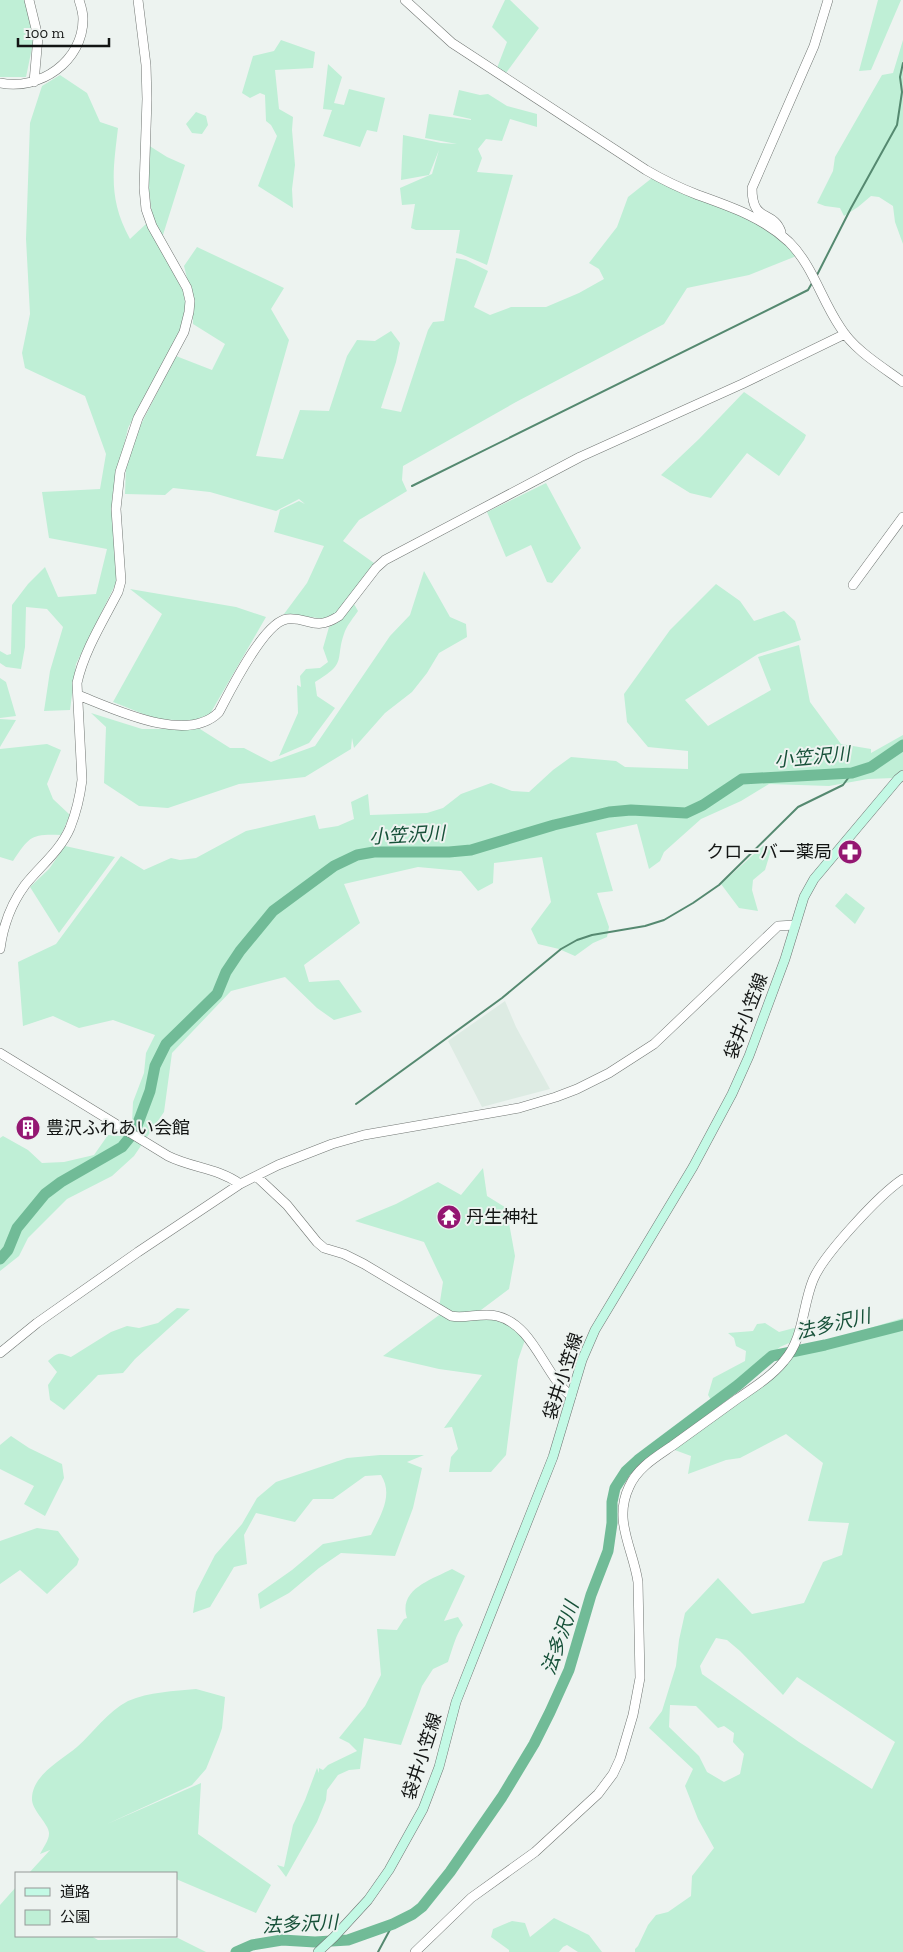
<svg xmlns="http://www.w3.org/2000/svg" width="903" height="1952" font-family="'Zilla Slab','Noto Sans JP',serif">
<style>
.built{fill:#ddebe3}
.green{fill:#bfefd6;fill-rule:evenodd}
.water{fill:#71bb97;stroke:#558970}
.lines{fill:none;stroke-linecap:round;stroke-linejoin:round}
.stream{stroke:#558970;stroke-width:2}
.river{stroke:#71bb97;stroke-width:11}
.tertiary-casing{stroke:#717673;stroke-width:10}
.secondary-casing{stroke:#717673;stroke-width:10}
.tertiary{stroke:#fff;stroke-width:9}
.secondary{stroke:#c3f9e5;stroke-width:9}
.labels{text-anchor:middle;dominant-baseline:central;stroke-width:4;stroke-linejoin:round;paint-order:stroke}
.poi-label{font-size:18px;fill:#131514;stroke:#edf3f0;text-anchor:start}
.street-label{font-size:18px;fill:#131514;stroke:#edf3f0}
.water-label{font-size:19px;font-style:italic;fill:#175139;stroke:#edf3f0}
</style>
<rect width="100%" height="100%" fill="#edf3f0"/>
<path class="built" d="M505,1001l11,26 34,62 -68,18 -34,-66z"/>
<path class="green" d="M0,0h28l5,43 -7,34h-26z
M505,0h5l29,28 -33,45 -9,-5 10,-26 -15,-15z
M878,0h23l-30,70 -12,1z
M281,40l34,12 -2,16 -38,2 4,39 14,8 -1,13 3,35 -3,24 1,19 -35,-22 19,-50 -6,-11 -5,-4 -1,-26 -5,-2 -10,5 -8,-5 11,-37 21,-5z
M903,40v204l-8,-22 -2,-16 -14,-9 -8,-1 -13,11 -14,9 -4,-8 -15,-2 -8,-3 16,-32 2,-14 47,-82 11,-2z
M328,64l14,13 -8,26 10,2 5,-16 36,9 -8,34 -10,-2 -7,17 -37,-11 9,-26 -9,-1z
M60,75l27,18 13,29 18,6c-5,43 -10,71 12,111l17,-16 36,68 3,17 -6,22 -52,98 -16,69 6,82 -42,85 -6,46 -26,1 6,-40 13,-44 -16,-18 -21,-2 -1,40 -4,22 -15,-2 -6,-4v-12l7,4 4,-1 1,-49 16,-21 17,-17 13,30 38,-3 11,-45 -58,-11 -7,-46 58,-3 6,-35 -21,-58 -60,-28 -3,-15 8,-39 -4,-75 4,-116 12,-37z
M459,90l21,5 8,-1 19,12 30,8v13l-27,-8 -8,22 -16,-2 -8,10 4,9 -5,14 36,3 -26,90 -26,-11 -5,-1 4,-23h-44l-5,-2 4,-24 -13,1 -2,-17 32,-14 7,-24 -10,25 -28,5 2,-45 38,8 16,1 -32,-6 4,-24 42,6v-1l-18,-4z
M196,112l10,4 2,9 -6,9 -10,-1 -6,-9z
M148,145l19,12 18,8 -23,73 -10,-24 -3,-23z
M652,178l92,33 55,44 -50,20 -62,13 -23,36 -148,78 -113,64 -1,14 5,11 -48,29 -16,21 31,22 -39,53 -8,3 -43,-5 23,-31 17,-37 -50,-14 6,-22 19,-9 6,3 -6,-5 -23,12 -66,-19 -37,-4 -8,7 -40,-1 1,-29 12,-35 38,-74 36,14 13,-26 -32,-20v-22l-9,-36 13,-19 87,41 -13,21 18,31 -33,116 27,3 17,-49 29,1 18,-55 10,-16 18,1 16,-10 9,12 -4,19 -15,46 20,4 27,-82 5,-8 11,-1 12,-63 10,2 22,11 -14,36 16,8 21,-8h35l33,-14 25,-14 -5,-10 -10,-6 28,-36 11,-30z
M744,392l62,43 -2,5 -25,36 -32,-23 -36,45 -21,-5 -29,-18 38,-36z
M546,483l35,65 -29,35 -5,-1 -16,-37 -25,12 -19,-45z
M424,571l26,46 16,7 1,13 -28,16 -12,20 -15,19 -27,21 -31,35 -2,-10 -1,11 -46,28 -66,7 -71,24 -29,-2 -35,-23 2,-56 -15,-14 51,16h58l30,19h14l27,14 44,-16 75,-110 20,-21z
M716,584l24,17 14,20 30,-10 11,10 6,19 -43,14 -73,46 23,26 63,-36 -13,-33 41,-12 11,57 31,42 30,5v4l32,-18v37l-9,6 -26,1 -39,7 -60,-2 -28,17 -40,18 -37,33 -4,9 -11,8 -12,-45 -41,9 17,58 -16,2 12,34 -2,10 -14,6 -18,13 -16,-7 -21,-5 -7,-15 20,-27 -9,-45 -48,6 -1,20 -15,8 -17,-20 -43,-4 -74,17 16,39 -56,42 5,17 30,-2 23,32 -28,8 -17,-12 -32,-31 -54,14 -59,62 -8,59 -30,44 -22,20 -45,23 -39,39 -9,18 -19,15v-133l3,-2 25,14 14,13 22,-1 30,-7 14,-20 12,1 12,-12 1,-22 11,-29 2,-20 9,-18 -42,-15 -34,8 -26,-12 -30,10 -5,-64 38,-18 65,-88 23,14 27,-12 9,2 16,-2 50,-27 69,-16 4,14 19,-3 16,-7 -3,-17 17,-8 2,21 57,-2 16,-5 18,-14 30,-11 21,8 17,1 24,-22 18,-13 45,4 9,6 63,2v-18l-40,-4 -21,-25 -3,-28 46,-64z
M130,589l106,18 30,10 -56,97 -17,7 -37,-2 -43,-17 49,-88z
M354,604l4,7c-4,6 -10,13 -13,20 -11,29 4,31 -30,51l2,14 18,12 -26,35 -30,13 19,-43 -1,-28 4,2 -1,-11 6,-7 14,-1 8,-6 -5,-14 6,-21 10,-6z
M0,678l6,4 10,34 -16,2z
M0,719l16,1 -16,27z
M47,744l14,6 -14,34 6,15 17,16 -9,20c-30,-1 -31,1 -48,26l-13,-4v-108z
M764,845l8,2 -7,23 -12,10 -1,10 6,21 -19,-3 -18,-24z
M65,846l50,11 -56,76 -29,-46 19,-18z
M846,893l19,15 -10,16 -20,-18z
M483,1168l4,28 21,13 1,14 6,33 -6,33 -32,24 23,4 26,20 -8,23 -12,95 -15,17h-42l2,-15 7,-8 -6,-22 -8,1 38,-53 -43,-6 -56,-13 59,-43 -3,-5 4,-26 -19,-40 -69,-21 41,-17 42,-22 23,13z
M177,1308l13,1 -55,50 -12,14 -25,2 -34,35 -14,-10 -2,-15 9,-13 -9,-11c10,-9 11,-9 23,-4l40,-25 16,-6 12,2 19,-5z
M903,1318v634h-268v-3l3,-3 10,-21 8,-10 12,-3 23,-16 1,-20 22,-28 -16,-29 -13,-33 8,-17 -44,-41 13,-17 14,-45 3,-26 6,-27 33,-35 34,36 52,-11 19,-41 19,-7 7,-32 -41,-2 15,-58 -37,-29 -46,24 -14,2 -38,14 3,-18 -19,-7 114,-84 14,-16zM716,1638l11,2 13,11 43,44 14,-18 98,65 -23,47 -73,-47 -97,-68 -2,-8zM670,1705l26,1 22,22 6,-2 10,7 -1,9 11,12 -4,20 -16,8 -17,-10 -8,-16 -30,-29z
M765,1323l14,9 15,-4h4l-7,17 -2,-2 -9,4 -41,36 -28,17 -3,-5 5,-17 32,-17 1,-10 -10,-5 -2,-8 -6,-5 25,-2 4,-7z
M11,1436l18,12 33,16 2,14 -19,38 -21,-12 10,-18 -34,-17v-24z
M380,1455h44l-17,7 15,6 -9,40 -18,48 -54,-3 -22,15 -30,25 -29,16 -2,-15 34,-24 31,-26 48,-9c9,-19 23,-40 10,-60l-16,1 -32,23h-20l-18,23 -39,-9 -12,22 3,29 -13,3 -24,40 -17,6 3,-21 19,-37 27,-31 15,-26 19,-16 71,-24z
M37,1528l21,3 21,28 -2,6 -30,29 -27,-24 -20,14v-43z
M452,1569l13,7 -21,45 14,-4 5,8c-7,9 -11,25 -15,37l-15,7 -11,17 -21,59 -37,-7 -4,31 -11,1 -11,5 -11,15 -1,10 -9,22 -31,55 -9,-12 7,2 9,-42 12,-25 12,-32 2,5v-5l4,2 5,-5 29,-14 -8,-8 -10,-5 26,-32 16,-31 -4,-46 20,1 7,-11 3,-1c-9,-29 24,-38 45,-49z
M196,1689l29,8 -3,31 -3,9 -13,32 -14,16 -85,39 94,-41 -3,51 73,51 -15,28 -80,-34v-6h-147l21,-23 -10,4c3,-6 9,-14 9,-20 1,-9 -16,-22 -17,-34 -1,-25 30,-40 45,-53 17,-15 30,-35 51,-46 21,-9 46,-10 68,-12z
M16,1887v49h75l7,4 80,-2 28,14h-206v-47z
M554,1918l35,17 13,17h-24l-11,-7 -4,2 -4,5h-50v-2l-18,-13 2,-8 19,-8 13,2 5,14z"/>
<path class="water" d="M732,1041l12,5 -19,11z"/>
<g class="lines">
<path class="stream" d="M817,275l34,-67 46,-83 5,-33 -2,-15 3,-14
M412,486l396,-196 4,-7
M356,1104l146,-106 59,-49 16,-9 15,-5 53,-9 19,-6 29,-17 26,-18 79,-78 45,-22 9,-12
M378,1952l15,-28"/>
<path class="river" d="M0,1259l8,-9 9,-22 28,-34 16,-12 61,-35 13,-16 15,-40 5,-25 11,-22 51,-50 9,-22 14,-21 33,-40 61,-45 23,-11 17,-3h75l22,-2 83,-25 55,-13 22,-2 55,3 17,-8 39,-26 110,-6 19,-6 32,-22
M236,1952l16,-7 30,-5 33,2 33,-2 45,-16 20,-10 9,-7 28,-35 52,-75 32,-53 16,-32 19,-42 22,-75 17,-44 4,-28v-21l3,-14 11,-17 12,-11 100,-75 34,-29 53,-11 78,-20"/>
<defs>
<path id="tertiary" d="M29,0l9,37 -4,45
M405,0l47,43 194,127c17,10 34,18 52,25 33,12 64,22 91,47 24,24 32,57 51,85 14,23 41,39 63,55
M0,83c40,8 83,-22 83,-64 0,-6 -2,-13 -4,-19
M781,232c-8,-23 -29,-8 -29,-44l62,-142 14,-46
M853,585l50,-68
M78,695c36,14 109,50 141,17 11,-21 45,-90 68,-93 23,-2 27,13 52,-3l37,-48 9,-8 195,-103 162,-73 103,-50
M0,949c3,-23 11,-45 25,-64 15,-19 35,-34 45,-57 6,-15 10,-32 12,-48l-5,-97c7,-32 26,-62 41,-91l3,-11 -5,-72 4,-37 18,-54 46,-86 5,-20 1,-11 -3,-13 -35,-62 -6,-17 -2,-21 3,-89 -1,-34 -8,-65
M0,1053l168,103c24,12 50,12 72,28
M256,1176l31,29 30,37 7,6 20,6 20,10 87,52c15,3 31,-4 46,0 37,9 47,59 74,80
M0,1353l37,-30 101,-71 102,-68 38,-19 54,-21 32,-9 155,-27 37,-11 21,-8 32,-16 45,-29 124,-118 17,-1
M415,1952l56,-54 64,-46 63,-58 15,-20 7,-15 13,-44 7,-37 -2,-96c-5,-34 -25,-61 -9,-95 8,-19 27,-30 43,-41 22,-16 43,-31 65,-47 16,-11 34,-22 47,-38 20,-23 18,-54 29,-81 10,-25 67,-86 90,-101"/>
<path id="secondary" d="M318,1952l16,-15 34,-37 21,-30 34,-61 16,-42 17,-65 97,-245 29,-97 13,-30 98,-163 39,-73 17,-38 36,-97 19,-62 10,-18 84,-100 5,-4"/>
</defs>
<use href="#tertiary" class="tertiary-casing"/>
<use href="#secondary" class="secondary-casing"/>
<use href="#tertiary" class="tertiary"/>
<use href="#secondary" class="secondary"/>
</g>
<defs>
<symbol id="pharmacy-disc" viewBox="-11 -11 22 22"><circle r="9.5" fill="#941772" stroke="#edf3f0"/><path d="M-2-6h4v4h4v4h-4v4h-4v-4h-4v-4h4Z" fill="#fff"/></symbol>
<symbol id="building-disc" viewBox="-11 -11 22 22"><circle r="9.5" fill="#941772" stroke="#edf3f0"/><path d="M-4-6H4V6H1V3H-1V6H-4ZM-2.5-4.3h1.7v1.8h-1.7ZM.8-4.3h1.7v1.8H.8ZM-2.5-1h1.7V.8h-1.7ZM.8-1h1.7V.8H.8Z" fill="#fff"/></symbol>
<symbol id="temple-disc" viewBox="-11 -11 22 22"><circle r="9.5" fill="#941772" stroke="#edf3f0"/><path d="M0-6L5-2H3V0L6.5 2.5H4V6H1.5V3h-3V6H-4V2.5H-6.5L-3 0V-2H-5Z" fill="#fff"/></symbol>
</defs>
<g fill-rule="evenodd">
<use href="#pharmacy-disc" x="836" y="838" width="28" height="28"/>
<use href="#building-disc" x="14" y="1114" width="28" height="28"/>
<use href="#temple-disc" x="435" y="1203" width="28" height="28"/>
</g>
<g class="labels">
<g class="poi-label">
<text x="832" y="852" text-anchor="end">クローバー薬局</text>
<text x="46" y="1128">豊沢ふれあい会館</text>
<text x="466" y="1217">丹生神社</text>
</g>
<g class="street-label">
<text transform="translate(746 1016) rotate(-69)">袋井小笠線</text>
<text transform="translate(563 1376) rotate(-72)">袋井小笠線</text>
<text transform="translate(422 1756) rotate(-72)">袋井小笠線</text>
</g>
<g class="water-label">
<text transform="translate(812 757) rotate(-5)">小笠沢川</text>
<text transform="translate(407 835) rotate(-3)">小笠沢川</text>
<text transform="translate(833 1324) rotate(-13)">法多沢川</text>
<text transform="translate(560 1638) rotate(-71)">法多沢川</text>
<text transform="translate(300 1924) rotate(-3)">法多沢川</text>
</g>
</g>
<rect x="15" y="1872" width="162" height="65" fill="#edf3f0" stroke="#969a98"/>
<rect x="25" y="1888" width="25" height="8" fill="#c3f9e5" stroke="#969a98"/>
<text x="60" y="1897" font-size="15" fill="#131514">道路</text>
<rect x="25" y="1910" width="25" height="15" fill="#bfefd6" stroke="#969a98"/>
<text x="60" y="1922" font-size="15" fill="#131514">公園</text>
<path d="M18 38v8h91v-8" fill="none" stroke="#131514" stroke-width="2.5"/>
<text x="25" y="38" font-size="15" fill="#131514" stroke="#edf3f0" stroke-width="4" paint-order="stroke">100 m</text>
</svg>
